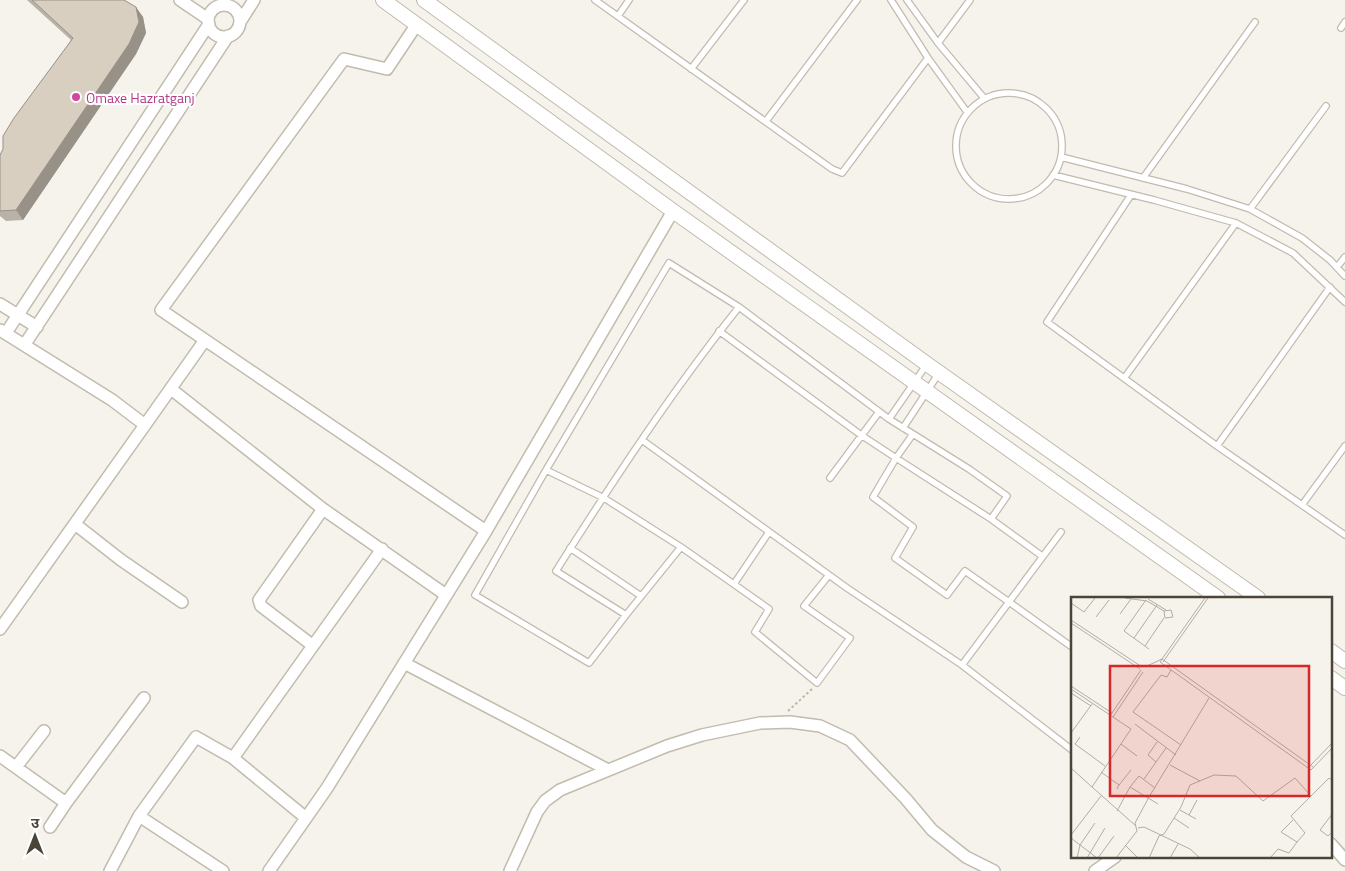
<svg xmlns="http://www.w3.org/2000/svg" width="1345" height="871" font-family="'Titillium Web','Noto Sans Devanagari',sans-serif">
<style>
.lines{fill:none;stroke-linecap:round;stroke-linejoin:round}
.service-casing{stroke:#c2bbae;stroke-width:8}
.minor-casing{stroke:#c2bbae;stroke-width:14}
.tertiary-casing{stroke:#c2bbae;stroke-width:16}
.path{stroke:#c4b79f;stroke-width:2;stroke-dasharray:2.5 2.5;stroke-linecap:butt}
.service{stroke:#fff;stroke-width:5.5}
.minor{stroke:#fff;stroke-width:11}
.tertiary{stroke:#fff;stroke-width:14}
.wall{fill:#bab2a6}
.shaded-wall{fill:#979187}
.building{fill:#d8cfc1;stroke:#979187}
.hotel-dot{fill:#d1479c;stroke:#fff;stroke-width:2}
.labels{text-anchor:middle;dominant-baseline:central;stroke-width:4.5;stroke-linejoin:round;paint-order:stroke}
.hotel-label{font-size:14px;fill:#b23c85;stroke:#fff;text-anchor:start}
.inset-road{fill:none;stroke:#b2ada4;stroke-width:1}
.view{fill:#d62828;fill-opacity:0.15;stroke:#d62828;stroke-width:2.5}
.inset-edge{fill:none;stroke:#4b4439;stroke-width:2.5}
</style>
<rect width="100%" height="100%" fill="#f6f3ec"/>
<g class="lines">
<defs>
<path id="service" d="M595,0l237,169 10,4 86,-115
M891,0l37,58 39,54
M907,0l31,43 46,55
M618,16l11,-16
M1341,28l4,-6
M938,43l32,-43
M691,69l53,-69
M956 146a53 53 0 1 1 106 0a53 53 0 1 1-106 0Z
M766,121l91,-121
M1061,157l126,32 63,20 52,29 28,22 15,16
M1053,175l101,25 82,23 57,30 52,49
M1143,178l112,-156
M1131,195l-84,127 170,124 128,89
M1250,209l76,-103
M1337,267l8,-10
M719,331l142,104 35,23 17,-24
M1125,377l111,-154
M889,419l38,-55
M903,428l36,-55
M642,440l205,148 115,77 110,85
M1217,446l113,-159
M546,470l58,28 77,49 88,62 -14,23 62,51 33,-45 -46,-32 25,-31
M830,478l49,-66
M1302,505l43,-59
M1061,532l-52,70 63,45
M681,547l-55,68 -70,-44c57,-90 116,-180 183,-264l150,112 80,50 38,27 -16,23 51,37
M570,548l71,48
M734,584l35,-52
M626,615l-37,48 -114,-68 71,-125 123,-207 70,44
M962,665l47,-63 -44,-31 -18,24 -52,-37 18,-31 -40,-30 23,-39 95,61"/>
<path id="minor" d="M180,0l28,19
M208 21a16 16 0 1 1 32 0a16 16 0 1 1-32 0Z
M240,22l14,-22
M417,24l-30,45 -43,-10 -183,251 325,221
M0,304l37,23
M0,330l112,70 33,25 -145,204
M6,333l203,-309
M25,344l203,-308
M171,389l152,120 123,86
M145,425l60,-85
M75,524l46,36 61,42
M312,645l-51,-39 -2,-6 64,-91
M404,663l204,107
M0,756l66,47 -16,24
M233,758l149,-209
M16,767l28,-36
M66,803l78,-105
M1331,844l14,16
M110,871l29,-55
M223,871l-84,-55 57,-79 37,21 73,60
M269,871l58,-83 159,-257 187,-320
M510,871l27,-59 8,-11 15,-11 107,-44 35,-11 58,-12 30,-1 30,4 30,14 56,59 26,31 34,27 28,14
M1095,871l20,-14"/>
<path id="tertiary" d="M383,0l290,211 545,387
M424,0l503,364 331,234
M1331,651l14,10
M1331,678l14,10"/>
</defs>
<use href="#service" class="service-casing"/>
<use href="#minor" class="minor-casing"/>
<use href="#tertiary" class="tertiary-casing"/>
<path class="path" d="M788,711l24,-22"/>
<use href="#service" class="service"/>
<use href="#minor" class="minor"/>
<use href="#tertiary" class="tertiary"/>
</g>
<path class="wall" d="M27,0h97l19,17 3,16 -10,21 -113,166 -17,1 -6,-5v-61l71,-115z"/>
<path class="shaded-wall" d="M136,7l7,10 3,16 -10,21 -113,166 -7,-10z"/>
<path class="building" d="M32,0h92l12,7 3,15 -10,22 -113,166 -16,1v-56l3,-6v-13l11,-18 59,-80z"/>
<circle class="hotel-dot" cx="76" cy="97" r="5"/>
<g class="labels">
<g class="hotel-label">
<text x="86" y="97">Omaxe Hazratganj</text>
</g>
</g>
<g transform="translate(1071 597)">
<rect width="261" height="261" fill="#f6f3ec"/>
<path class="inset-road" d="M54,1l22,3 17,10 7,-1 2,7 -8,1 -1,-7M77,2l18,11M75,3l-22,31 25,18M0,6l13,9 11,-14M49,17l11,-15M25,20l13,-17M0,23l71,47M0,26l69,46M63,41l23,-33M74,49l19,-28M91,62l-2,3 151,108 22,-23M91,62l151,108M92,65l45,-64M76,69l15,-7 43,-61M100,73l-4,7 -6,-2 -28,37 48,33M0,89l41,27M0,92l60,40 -39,58 44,39M0,96l20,13M39,119l31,-46M42,120l30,-45M64,127l41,31M0,136l21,-29M9,140l-5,7 30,22M50,147l16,12M85,165l-8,-7 9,-13M99,168l30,16M240,168l22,-23M0,171l21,19M30,175l18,13 -2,4M73,182l22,-31M48,188l12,-15M84,191l-16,-12 -9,11 28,17M240,199l18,-18 4,3M109,213l16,9M46,214l13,-24M262,216l-13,17 8,6 5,-5M118,218l8,-15M103,221l15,10M67,231l6,-1 46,22 10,9M0,238l30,-39M0,241l26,20M54,248l13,13M6,261l3,-13 15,-22M16,261l18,-30M27,261l16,-22M45,261l21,-27 -2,-8 14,-26 60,-99M78,261l10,-22 5,-2 17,-27 9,-22 24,-10 22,1 27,25 32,-23 16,18 -20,20 14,17 -8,9 -16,-10 12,-12M99,261l8,-14M199,261l8,-9 11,4 8,-11"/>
<path class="view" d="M39,69h199v130h-199z"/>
<rect width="261" height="261" class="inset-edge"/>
</g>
<g transform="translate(35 836)" stroke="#ffffff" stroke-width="4" paint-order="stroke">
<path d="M0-4L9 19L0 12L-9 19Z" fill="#4b4439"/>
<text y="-8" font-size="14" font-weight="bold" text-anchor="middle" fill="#4b4439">उ</text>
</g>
</svg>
